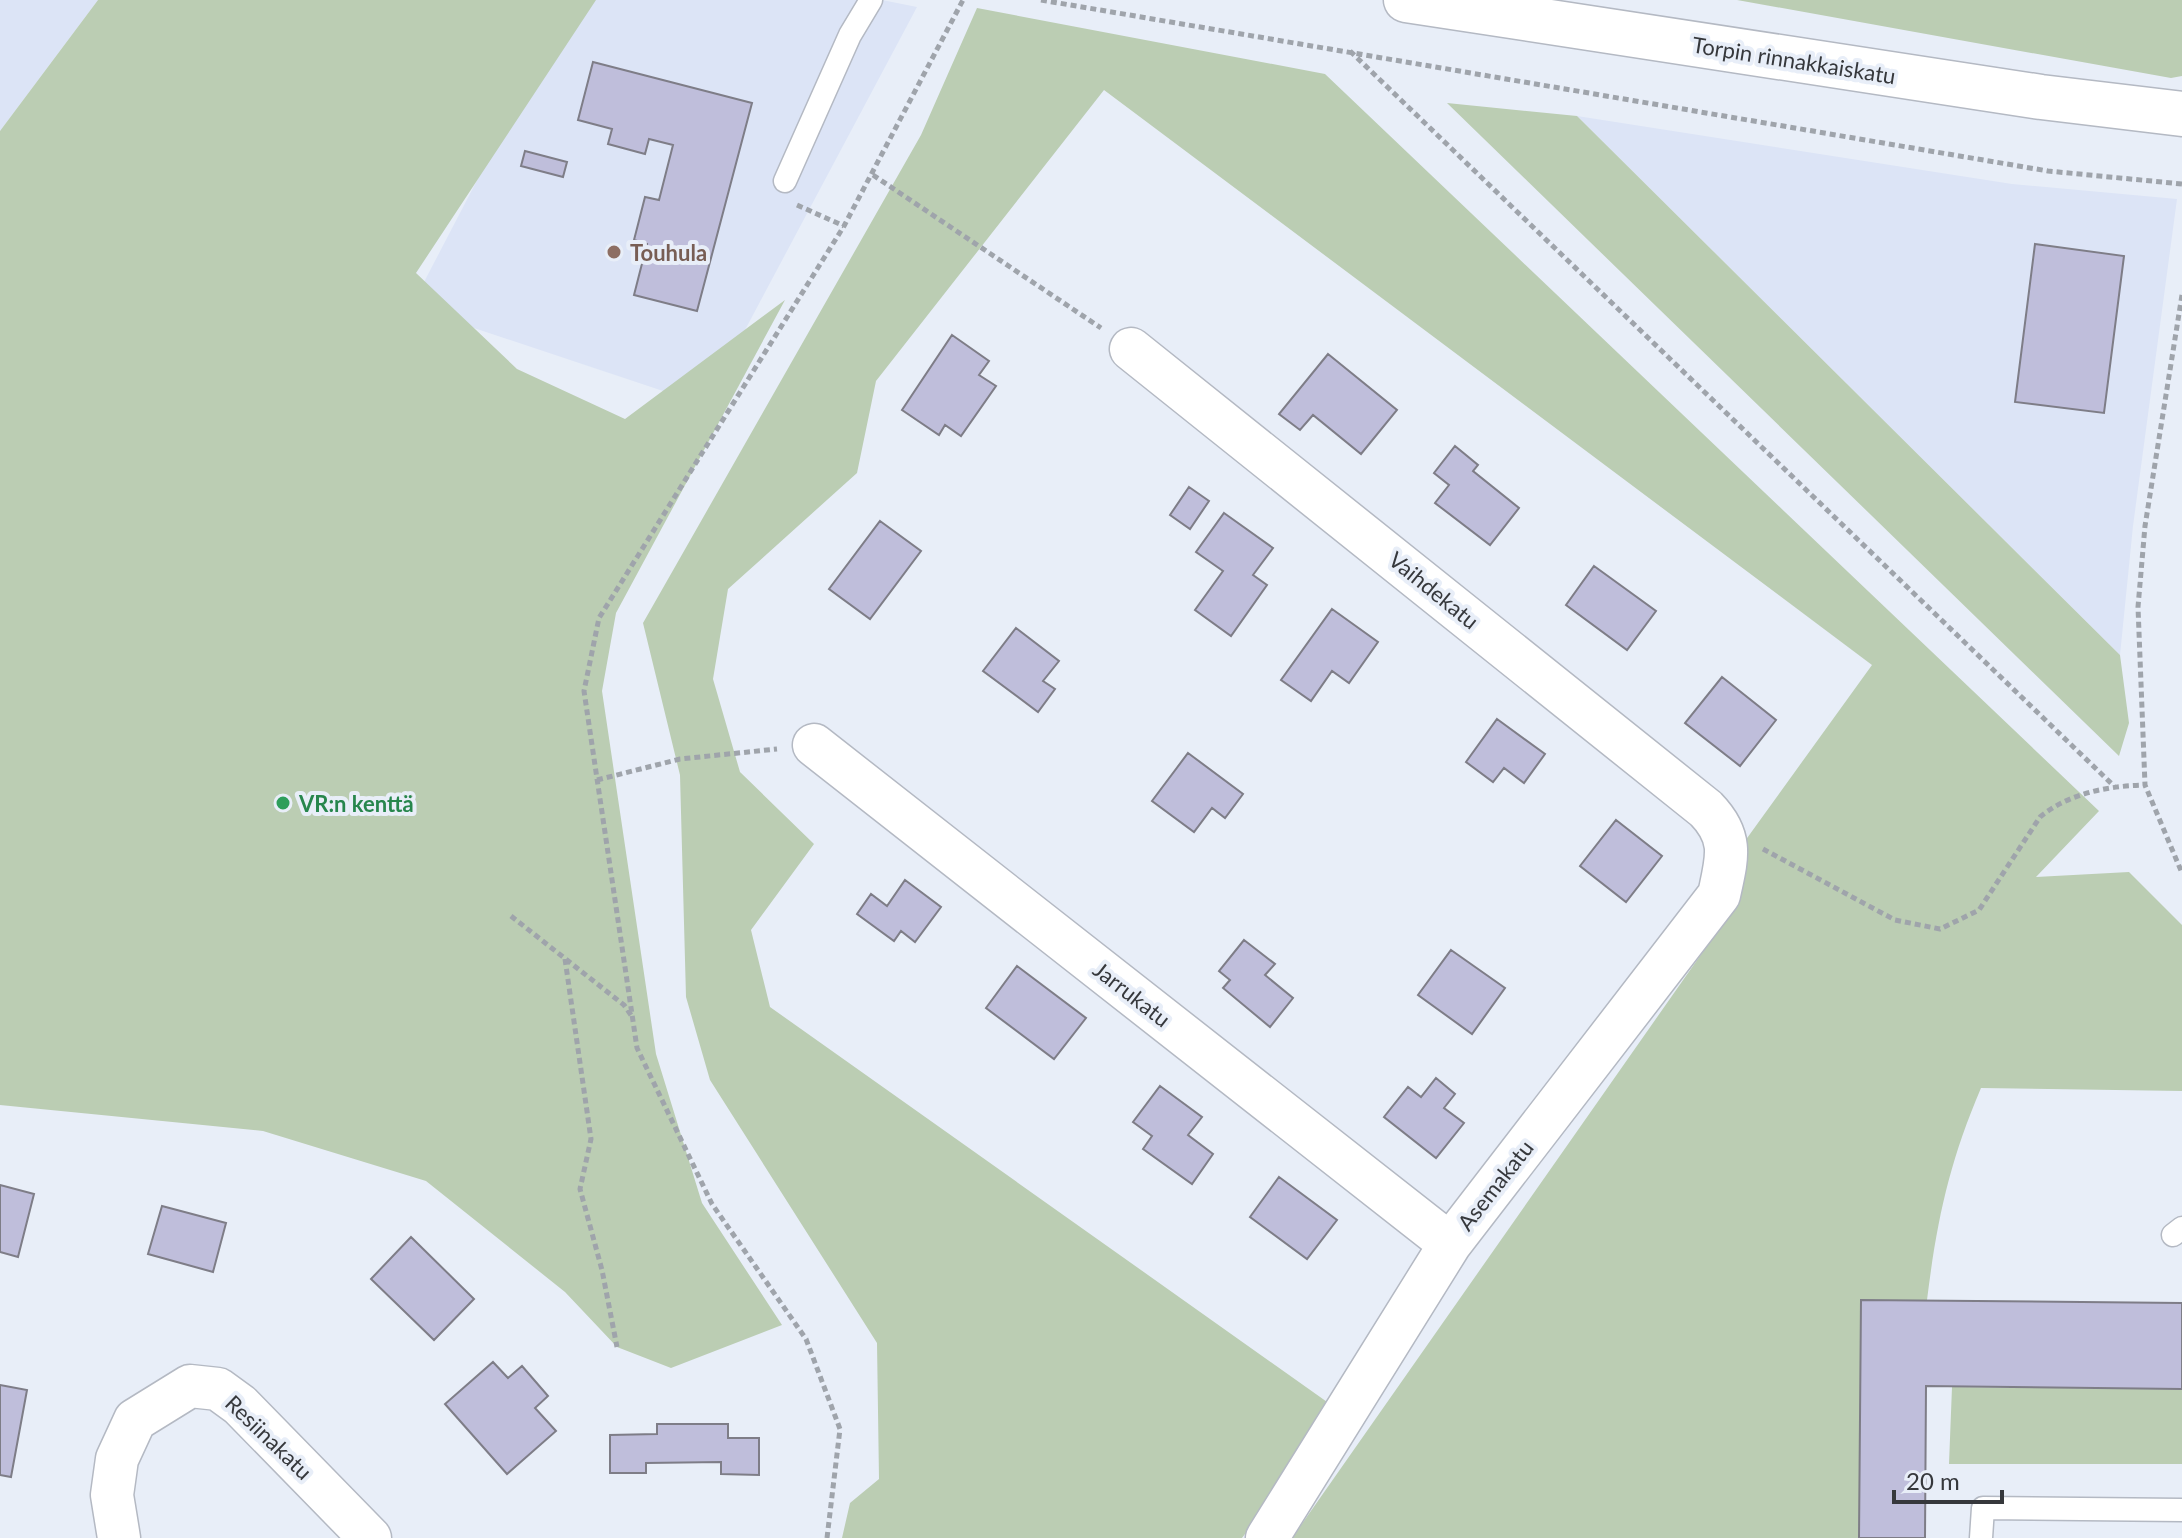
<svg xmlns="http://www.w3.org/2000/svg" width="2182" height="1538" font-family="Lato,sans-serif">
<style>
.built{fill:#dce4f6}
.green{fill:#bbcdb3}
.building{fill:#bfbedb;stroke:#7e7d87;stroke-width:2}
.lines{fill:none;stroke-linecap:round;stroke-linejoin:round}
.service-casing{stroke:#b4b9c3;stroke-width:25}
.minor-casing{stroke:#b4b9c3;stroke-width:45}
.secondary-casing{stroke:#b4b9c3;stroke-width:47}
.path{stroke:#9fa4ab;stroke-width:5;stroke-dasharray:6 4;stroke-linecap:butt}
.service{stroke:#fff;stroke-width:22}
.minor{stroke:#fff;stroke-width:42}
.secondary{stroke:#fff;stroke-width:44}
.education-dot{fill:#8d6e63;stroke:#e8eef8;stroke-width:3}
.leisure-dot{fill:#2e9e5b;stroke:#e8eef8;stroke-width:3}
.labels{text-anchor:middle;dominant-baseline:central;stroke-width:8;stroke-linejoin:round;paint-order:stroke}
.street-label{font-size:22px;fill:#36383c;stroke:#e8eef8}
.education-label{font-size:22px;font-weight:bold;fill:#785e54;stroke:#e8eef8;text-anchor:start}
.leisure-label{font-size:22px;font-weight:bold;fill:#27864d;stroke:#e8eef8;text-anchor:start}
</style>
<rect width="100%" height="100%" fill="#e8eef8"/>
<path class="built" d="M0,0h98l-98,131z
M571,0h311l35,7 -212,398 -294,-98z
M1577,116l435,68 165,15 -44,327 -13,129z"/>
<path class="green" d="M98,0h498l-180,273 101,96 108,50 160,-119 -169,313 -14,78 54,363 46,149 80,122 -111,43 -54,-21 -52,-55 -139,-111 -163,-50 -263,-26v-974z
M1737,0h445v76l-11,2z
M977,8l348,66 774,737 -63,66 93,-5 53,53v166l-201,-3c-32,75 -44,132 -54,212h-66l-2,238h-567l443,-632 2,-54 135,-187 -768,-575 -228,291 -19,92 -129,116 -15,90 27,93 74,72 -63,86 19,77 567,402 -95,129h-400l8,-35 29,-24 -2,-136 -167,-263 -24,-83 -6,-222 -37,-152 278,-488z
M1447,103l130,13 543,539 9,68 -10,33z
M1952,1387l230,2v75h-233z"/>
<path class="building" d="M593,62l159,41 -55,208 -63,-16 13,-51 -13,-4 11,-43 14,3 14,-55 -24,-6 -4,15 -37,-10 4,-15 -34,-9z
M525,151l42,11 -4,15 -42,-11z
M2035,244l89,12 -20,157 -89,-11z
M952,335l37,26 -10,14 17,11 -35,50 -16,-11 -6,10 -37,-25z
M1328,354l69,56 -36,44 -48,-39 -13,15 -21,-16z
M1455,446l23,19 -5,6 46,37 -29,37 -55,-42 14,-18 -15,-12z
M1189,487l20,14 -19,28 -20,-14z
M1224,513l49,35 -20,27 14,10 -36,51 -36,-26 28,-39 -27,-19z
M880,521l41,30 -51,68 -41,-30z
M1594,566l62,45 -29,39 -61,-45z
M1332,609l46,33 -29,41 -17,-12 -21,30 -30,-21z
M1016,628l43,33 -16,20 12,8 -17,23 -55,-41z
M1722,677l54,43 -36,46 -55,-43z
M1497,719l48,35 -21,29 -20,-15 -11,14 -27,-20z
M1188,753l55,41 -18,24 -13,-10 -18,24 -42,-31z
M1616,820l46,36 -36,46 -46,-36z
M905,880l36,27 -26,35 -14,-11 -7,10 -37,-27 14,-20 16,12z
M1244,940l31,24 -10,11 28,23 -23,29 -47,-39 7,-8 -11,-9z
M1451,950l54,38 -33,46 -54,-39z
M1017,966l69,52 -32,41 -68,-51z
M1436,1078l19,16 -11,14 20,15 -28,35 -52,-41 24,-30 13,10z
M1160,1086l42,31 -14,18 25,19 -21,30 -49,-35 9,-13 -19,-14z
M1279,1177l58,43 -30,39 -57,-42z
M0,1185l34,9 -16,63 -18,-5z
M162,1206l64,17 -13,49 -65,-18z
M411,1237l63,62 -40,41 -63,-61z
M1861,1300l321,3v86l-256,-3 -1,152h-66z
M493,1362l15,16 14,-12 26,30 -13,12 21,23 -49,43 -62,-70z
M0,1385l27,5 -16,87 -11,-2z
M657,1424h71v14h31v37l-38,-1v-12l-75,1v10h-36v-38l47,-1z"/>
<g class="lines">
<defs>
<path id="service" d="M785,181l65,-146 21,-35
M2173,1235l9,-7
M1981,1538l2,-30 199,2"/>
<path id="minor" d="M1131,349l575,460c28,29 21,49 13,86l-269,349 -183,294
M814,745l636,499
M119,1538l-7,-43 5,-36 18,-39 55,-34 28,3 22,16 130,133"/>
<path id="secondary" d="M1406,0l635,97 141,17"/>
</defs>
<use href="#service" class="service-casing"/>
<use href="#minor" class="minor-casing"/>
<use href="#secondary" class="secondary-casing"/>
<path class="path" d="M1041,0l1007,171 134,13
M1350,51l764,735
M873,175l228,153
M797,205l47,21
M2182,295l-37,231 -7,81 7,178 37,88
M597,780l83,-21 97,-10
M1763,849l132,71 45,9 39,-19 61,-93c29,-24 68,-31 105,-32
M511,916l113,89 7,10
M565,959l26,180 -11,50 22,81 15,77
M827,1538l13,-109 -34,-90 -94,-135 -75,-156 -53,-357 15,-73 245,-392 119,-226"/>
<use href="#service" class="service"/>
<use href="#minor" class="minor"/>
<use href="#secondary" class="secondary"/>
</g>
<circle class="education-dot" cx="614" cy="252" r="8"/>
<circle class="leisure-dot" cx="283" cy="803" r="8"/>
<g class="labels">
<g class="street-label">
<text transform="translate(1794 60) rotate(9)">Torpin rinnakkaiskatu</text>
<text transform="translate(1434 590) rotate(39)">Vaihdekatu</text>
<text transform="translate(1132 994) rotate(38)">Jarrukatu</text>
<text transform="translate(1495 1185) rotate(-52)">Asemakatu</text>
<text transform="translate(269 1437) rotate(44)">Resiinakatu</text>
</g>
<g class="education-label">
<text x="630" y="252">Touhula</text>
</g>
<g class="leisure-label">
<text x="299" y="803">VR:n kenttä</text>
</g>
</g>
<path d="M1894 1490v12h108v-12" fill="none" stroke="#36383c" stroke-width="4"/>
<text x="1906" y="1490" font-size="24" fill="#36383c" stroke="#e8eef8" stroke-width="6" paint-order="stroke">20 m</text>
</svg>
